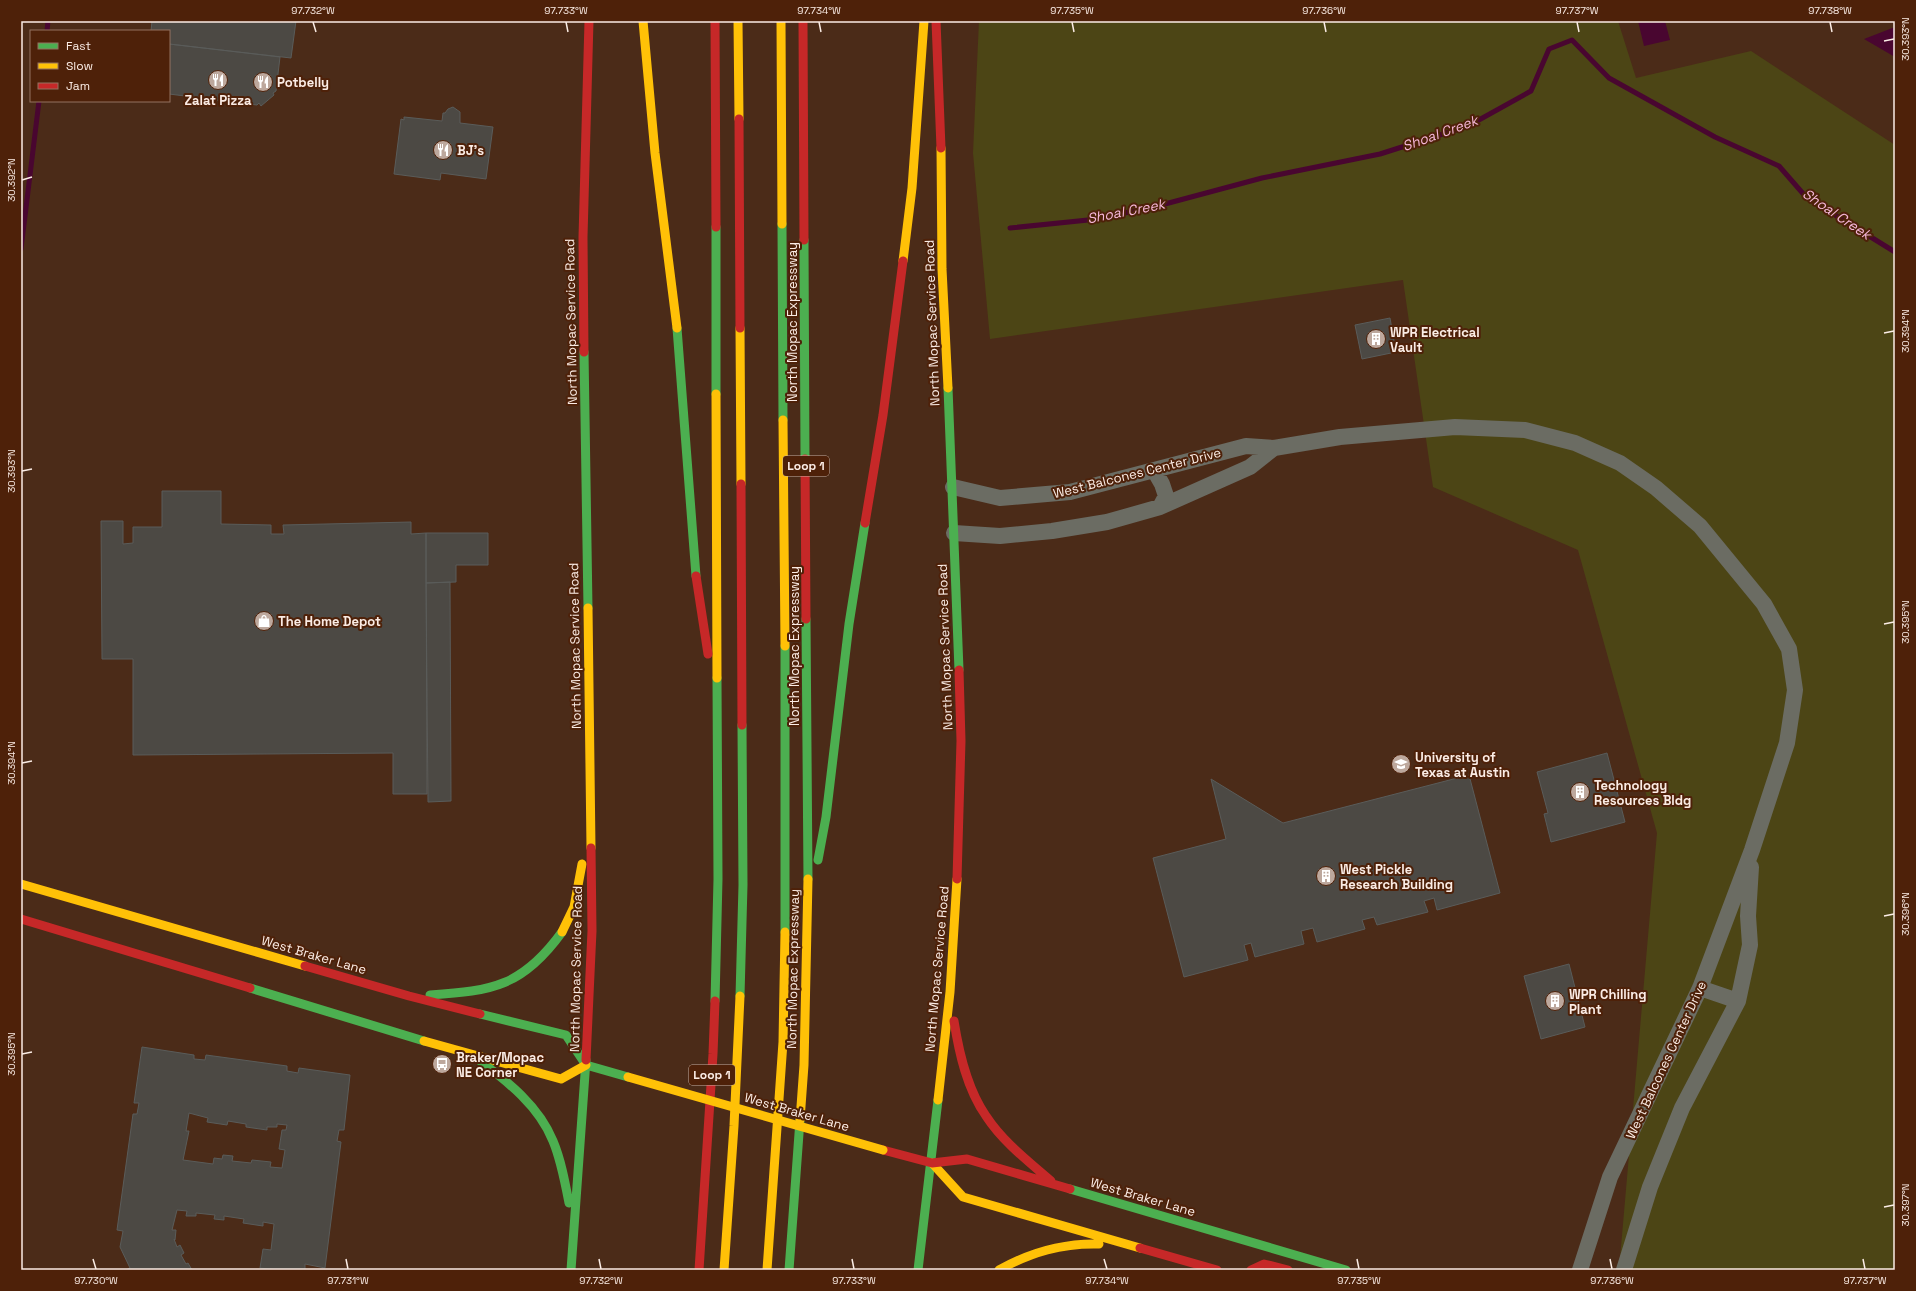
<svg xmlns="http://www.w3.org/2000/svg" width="1916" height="1291" font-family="'Space Grotesk',sans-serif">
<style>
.green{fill:#4c4515}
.water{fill:#490630}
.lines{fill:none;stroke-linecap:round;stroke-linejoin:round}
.stream{stroke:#490630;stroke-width:5}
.building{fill:#4c4944;stroke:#5a5c5a;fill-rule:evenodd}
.street{stroke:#6b6c63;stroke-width:16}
.fast{stroke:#4caf50;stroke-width:9}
.slow{stroke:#ffc107;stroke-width:9}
.jam{stroke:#c62828;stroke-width:9}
.slow-bridge{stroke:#ffc107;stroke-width:9}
.ticks{fill:none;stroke:#fbece5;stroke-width:1.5}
.labels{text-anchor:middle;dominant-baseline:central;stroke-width:4;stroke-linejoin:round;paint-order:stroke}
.shield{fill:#4e2109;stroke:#c7afa3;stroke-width:1}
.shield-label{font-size:12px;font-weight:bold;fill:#fbece5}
.poi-label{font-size:13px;font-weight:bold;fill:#fbece5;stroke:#4e2109;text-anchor:start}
.street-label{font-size:13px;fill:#fbece5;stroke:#4e2109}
.water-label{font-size:14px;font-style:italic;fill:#f6b7d9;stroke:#4e2109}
.neatline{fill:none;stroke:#fbece5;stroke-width:1.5}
.ticks-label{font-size:10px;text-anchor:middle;fill:#fbece5}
</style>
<rect width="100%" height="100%" fill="#4b2b18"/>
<path class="green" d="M979,21h639l18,57 115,-27 144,94v1125h-276l38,-437 -79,-283 -145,-63 -30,-207 -413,59 -17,-186z"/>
<path class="water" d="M1638,21h27l5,19 -26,6z
M1895,27v30l-31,-18z"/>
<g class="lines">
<path class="stream" d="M47,31l1,-10
M1010,228l88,-9 67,-15 97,-26 118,-24 88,-28 63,-35 18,-42 23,-9 37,38 106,59 64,29 27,31 89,55
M21,249l18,-148"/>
</g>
<path class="building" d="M152,21h144l-5,37 -122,-14v-13h-18z
M169,44l111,13 -4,34 -3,2 1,2 -13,11 -2,-3 -2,2 -88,-11z
M453,107l7,5v11l33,4 -7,52 -45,-6 -1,7 -46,-6 7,-55 3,1v-3l38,4 1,-8h2l3,-4z
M1390,318l6,34 -34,7 -7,-34z
M162,491h59v33l50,1v9h13l-1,-9 128,-3v12l15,-1 1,261h-34v-41l-260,2v-96h-31l-1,-138h22v23l10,-1v-16h29z
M426,533h62v32h-32v17l-30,1z
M450,582l1,219 -23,1 -2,-219z
M1607,753l18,69 -74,20 -7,-28 4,-1 -11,-41z
M1469,775l31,118 -63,17 -3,-12 -10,3 4,11 -51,13 -3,-8 -12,3 3,9 -48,13 -4,-14 -12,3 3,13 -49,13 -4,-14 -7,2 4,15 -64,17 -31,-119 73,-19 -15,-60 72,44z
M1569,964l16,63 -44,12 -17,-63z
M142,1047l52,8v4l11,1 1,-5 81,11v5l11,2 1,-5 51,7 -6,55h-5l-2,11 4,1 -16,126 -20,-4v6h-27l-18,-2 3,-19 8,1 3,-26 -11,-2v4l-20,-3 1,-4 -20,-3v4l-10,-1 1,-4 -19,-2v3h-10l1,-5 -10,-1 -5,20h4l-1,10 -1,-1 3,8 3,-2 4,8 -3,2 5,9 2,-1 4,7h-66l4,-2 -10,-21 3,-16 -6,-1 16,-116h4l2,-11h-5zM189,1113l19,5 -1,4 20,3 1,-4 18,3v3l21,3v-3h10v-3l10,1 -1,5h-4l-3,19 6,1 -3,18 -12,-1 1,-5 -19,-2 -1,3 -19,-2 1,-5 -10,-1 -1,4 -8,-1 -1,6 -30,-4 6,-29h-3z"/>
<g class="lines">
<path class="street" d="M1154,470l8,14 4,12 -6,11
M953,487l47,11 70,-6 176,-46 28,2 66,-11 115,-10 70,3 50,13 45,20 36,25 44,38 64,78 25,45 6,41 -8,53 -35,107 -52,138 -90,189 -30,93
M954,533l46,3 52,-5 55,-9 53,-15 90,-40 24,-19
M1700,988l38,13
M1624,1270l26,-83 32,-79 56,-107 12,-56 -2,-29 3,-49"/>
<path class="fast" d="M782,224l1,196
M716,227v167
M804,240l1,219
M677,328l19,248
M584,352l4,256
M948,388l11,282
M806,619l2,260
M785,646v286
M818,860l8,-43 23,-193 16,-101
M250,988l174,53
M430,995c63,-4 93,-9 132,-63
M740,996l3,-111 -1,-160
M715,1001l3,-122 -1,-201
M480,1014l86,21 20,30 42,12
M479,1060c29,22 60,46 74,81 8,19 12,41 16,62
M1070,1189l276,81
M571,1270l15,-210
M789,1270l11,-150
M918,1270l20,-170"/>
<path class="slow" d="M643,21l12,132 22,175
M738,21l1,98
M781,21l1,203
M941,148l1,121 6,119
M903,261l9,-73 12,-167
M740,328l1,156
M716,394l1,284
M783,420l2,226
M588,608l3,240
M21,884l284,82
M562,932l12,-25 8,-43
M424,1041l137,38 25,-14
M938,1100l12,-108 7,-113
M800,1120l4,-55 4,-186
M932,1163l31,34 177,51
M724,1270l10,-144 6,-130
M767,1270l16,-228 2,-110
M999,1270c32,-18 63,-27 100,-26"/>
<path class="jam" d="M715,21l1,206
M803,21l1,219
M936,21l5,127
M739,119l1,209
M584,352l-1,-115 6,-216
M805,459l1,160
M741,484l1,241
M865,523l18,-108 20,-154
M696,576l12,78
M957,879l4,-138 -2,-71
M21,919l229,69
M305,966l104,30 71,18
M954,1021c5,32 13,68 32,95 17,26 42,45 65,65
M586,1060l6,-129 -1,-83
M883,1150l49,13 35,-4 103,30
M1140,1248l77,22
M699,1270l14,-216 2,-53
M1251,1270l13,-6 24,6"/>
<path class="slow-bridge" d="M628,1077l255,73"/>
</g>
<path class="ticks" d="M313,22l3,10M566,22l2,10M819,22l2,10M1072,22l2,10M1324,22l2,10M1577,22l2,10M1830,22l2,10M1884,41l10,-2M22,180l10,-3M1884,333l10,-2M22,471l10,-2M1884,624l10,-2M22,763l10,-2M1884,916l10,-2M22,1054l10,-2M1884,1207l10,-2M93,1259l3,10M346,1259l2,10M599,1259l2,10M852,1259l2,10M1104,1259l3,10M1357,1259l2,10M1610,1259l2,10M1863,1259l2,10"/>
<defs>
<symbol id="restaurant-disc" viewBox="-11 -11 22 22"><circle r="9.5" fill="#bda89d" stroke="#4e2109"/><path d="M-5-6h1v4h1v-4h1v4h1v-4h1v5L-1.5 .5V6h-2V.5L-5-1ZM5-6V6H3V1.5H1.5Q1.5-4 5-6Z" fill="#fff"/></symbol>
<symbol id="building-disc" viewBox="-11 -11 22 22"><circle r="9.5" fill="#bda89d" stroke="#4e2109"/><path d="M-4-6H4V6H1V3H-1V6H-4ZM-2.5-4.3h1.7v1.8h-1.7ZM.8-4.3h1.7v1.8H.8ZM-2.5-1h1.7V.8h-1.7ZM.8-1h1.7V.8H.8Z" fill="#fff"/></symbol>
<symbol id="shop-disc" viewBox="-11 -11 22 22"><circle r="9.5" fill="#bda89d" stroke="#4e2109"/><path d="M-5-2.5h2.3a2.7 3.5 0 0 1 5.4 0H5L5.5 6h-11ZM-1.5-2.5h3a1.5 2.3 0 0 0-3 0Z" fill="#fff"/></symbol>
<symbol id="university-disc" viewBox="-11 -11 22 22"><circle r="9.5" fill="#bda89d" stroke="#4e2109"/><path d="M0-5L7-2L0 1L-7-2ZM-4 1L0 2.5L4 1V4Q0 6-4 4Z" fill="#fff"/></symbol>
<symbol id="bus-disc" viewBox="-11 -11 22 22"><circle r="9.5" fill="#bda89d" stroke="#4e2109"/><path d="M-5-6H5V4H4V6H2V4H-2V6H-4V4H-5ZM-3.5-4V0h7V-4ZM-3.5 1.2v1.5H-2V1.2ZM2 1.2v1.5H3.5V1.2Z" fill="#fff"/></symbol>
</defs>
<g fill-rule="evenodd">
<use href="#restaurant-disc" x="207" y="69" width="22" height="22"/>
<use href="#restaurant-disc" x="252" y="71" width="22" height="22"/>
<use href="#restaurant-disc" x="432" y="139" width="22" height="22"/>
<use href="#building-disc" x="1365" y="328" width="22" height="22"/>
<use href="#shop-disc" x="253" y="610" width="22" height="22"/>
<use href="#university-disc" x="1390" y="753" width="22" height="22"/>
<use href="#building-disc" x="1569" y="781" width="22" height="22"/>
<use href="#building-disc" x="1315" y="865" width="22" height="22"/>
<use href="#building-disc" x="1544" y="990" width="22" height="22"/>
<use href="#bus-disc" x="431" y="1053" width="22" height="22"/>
</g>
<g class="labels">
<g class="shield">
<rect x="783" y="456" width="46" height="20" rx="3"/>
<rect x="689" y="1065" width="46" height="20" rx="3"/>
</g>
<g class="shield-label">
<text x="806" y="466">Loop 1</text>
<text x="712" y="1075">Loop 1</text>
</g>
<g class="poi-label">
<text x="277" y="82">Potbelly</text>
<text x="218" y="100" text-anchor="middle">Zalat Pizza</text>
<text x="457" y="150">BJ's</text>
<text x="1390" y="332">WPR Electrical<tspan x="1390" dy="15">Vault</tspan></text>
<text x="278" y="621">The Home Depot</text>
<text x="1415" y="757">University of<tspan x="1415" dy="15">Texas at Austin</tspan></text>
<text x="1594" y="785">Technology<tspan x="1594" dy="15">Resources Bldg</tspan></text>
<text x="1340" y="869">West Pickle<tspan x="1340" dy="15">Research Building</tspan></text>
<text x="1569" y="994">WPR Chilling<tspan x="1569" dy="15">Plant</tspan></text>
<text x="456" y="1057">Braker/Mopac<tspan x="456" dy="15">NE Corner</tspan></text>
</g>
<g class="street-label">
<text transform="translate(571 322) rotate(-91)">North Mopac Service Road</text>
<text transform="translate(792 322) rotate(-90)">North Mopac Expressway</text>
<text transform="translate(932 323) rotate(-92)">North Mopac Service Road</text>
<text transform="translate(1137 473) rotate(-14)">West Balcones Center Drive</text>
<text transform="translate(575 646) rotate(-91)">North Mopac Service Road</text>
<text transform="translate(794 646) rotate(-90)">North Mopac Expressway</text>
<text transform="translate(945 647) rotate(-92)">North Mopac Service Road</text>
<text transform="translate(314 955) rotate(16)">West Braker Lane</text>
<text transform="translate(576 969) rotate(-89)">North Mopac Service Road</text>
<text transform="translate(793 969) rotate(-89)">North Mopac Expressway</text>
<text transform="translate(937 969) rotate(-85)">North Mopac Service Road</text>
<text transform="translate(1666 1060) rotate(-65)">West Balcones Center Drive</text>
<text transform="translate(797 1112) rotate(16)">West Braker Lane</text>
<text transform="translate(1143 1197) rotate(16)">West Braker Lane</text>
</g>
<g class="water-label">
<text transform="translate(1440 133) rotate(-20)">Shoal Creek</text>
<text transform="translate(1126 211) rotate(-11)">Shoal Creek</text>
<text transform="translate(1837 214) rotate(34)">Shoal Creek</text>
</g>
</g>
<rect width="1916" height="1291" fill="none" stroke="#4e2109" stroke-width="44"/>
<rect x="30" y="30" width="140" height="72" fill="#4e2109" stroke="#937261"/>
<rect x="38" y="43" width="20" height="6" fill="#4caf50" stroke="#937261"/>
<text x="66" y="50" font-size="12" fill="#fbece5">Fast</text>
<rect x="38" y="63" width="20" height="6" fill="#ffc107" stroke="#937261"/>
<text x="66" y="70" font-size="12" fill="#fbece5">Slow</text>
<rect x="38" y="83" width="20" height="6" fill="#c62828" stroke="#937261"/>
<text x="66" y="90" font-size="12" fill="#fbece5">Jam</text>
<rect x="22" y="22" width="1872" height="1247" class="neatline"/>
<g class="ticks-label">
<text x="313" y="14">97.732°W</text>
<text x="566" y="14">97.733°W</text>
<text x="819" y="14">97.734°W</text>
<text x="1072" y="14">97.735°W</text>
<text x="1324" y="14">97.736°W</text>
<text x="1577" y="14">97.737°W</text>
<text x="1830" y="14">97.738°W</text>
<text transform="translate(1905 39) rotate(-90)" y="4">30.393°N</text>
<text transform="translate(11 180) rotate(-90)" y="4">30.392°N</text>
<text transform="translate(1905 331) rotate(-90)" y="4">30.394°N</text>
<text transform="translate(11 471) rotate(-90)" y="4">30.393°N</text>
<text transform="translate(1905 622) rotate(-90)" y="4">30.395°N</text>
<text transform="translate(11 763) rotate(-90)" y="4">30.394°N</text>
<text transform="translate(1905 914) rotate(-90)" y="4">30.396°N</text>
<text transform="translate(11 1054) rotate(-90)" y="4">30.395°N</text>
<text transform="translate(1905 1205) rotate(-90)" y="4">30.397°N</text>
<text x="96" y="1284">97.730°W</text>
<text x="348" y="1284">97.731°W</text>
<text x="601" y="1284">97.732°W</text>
<text x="854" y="1284">97.733°W</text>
<text x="1107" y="1284">97.734°W</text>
<text x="1359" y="1284">97.735°W</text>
<text x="1612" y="1284">97.736°W</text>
<text x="1865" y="1284">97.737°W</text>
</g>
</svg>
